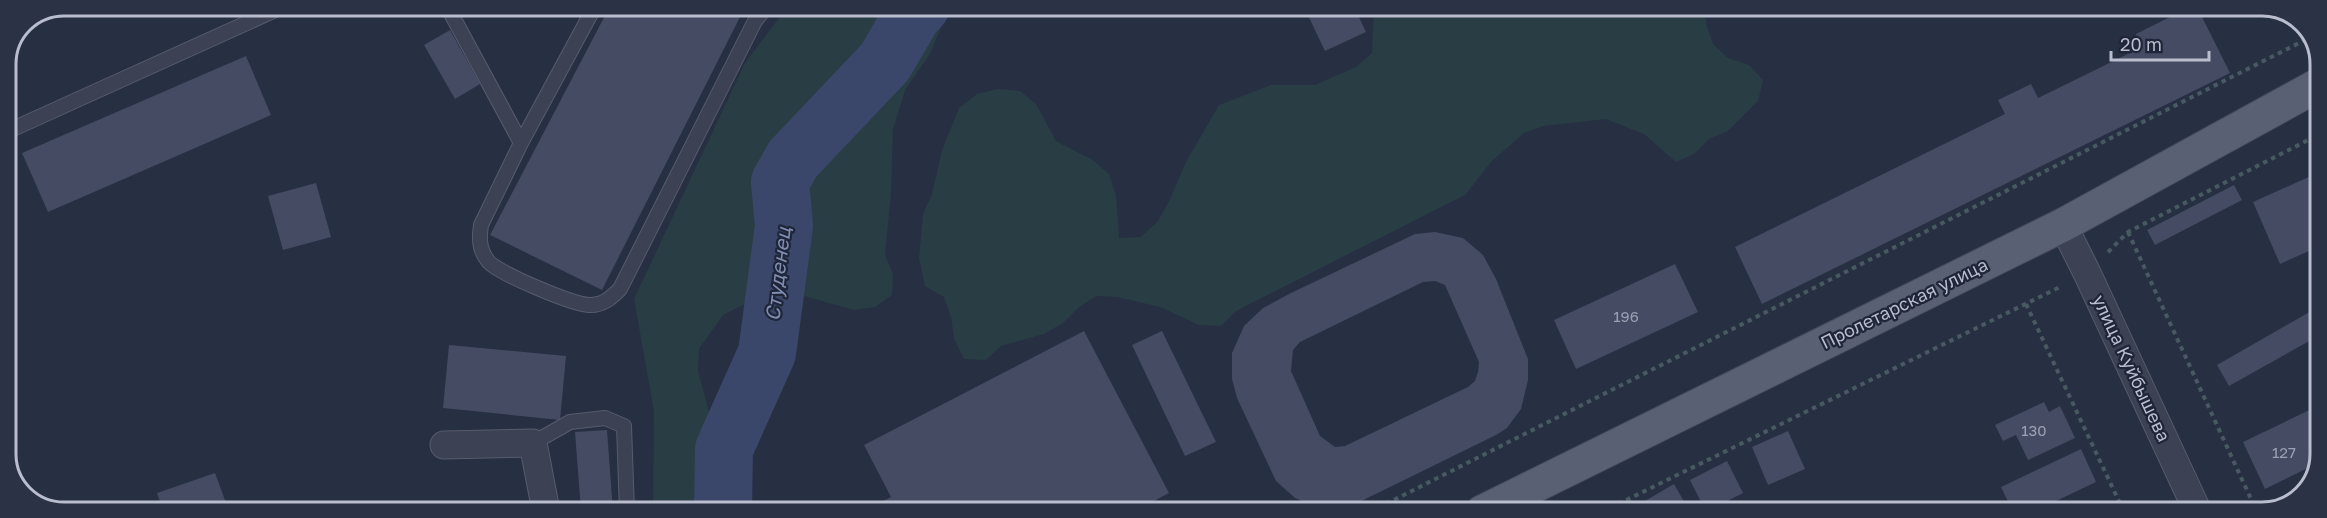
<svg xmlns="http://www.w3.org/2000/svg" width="2327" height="518" font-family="'Golos Text',sans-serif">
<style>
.green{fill:#293d44}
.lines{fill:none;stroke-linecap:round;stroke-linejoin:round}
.river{stroke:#3b476a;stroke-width:58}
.building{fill:#444b63;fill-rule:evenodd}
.service-casing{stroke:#575c6d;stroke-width:16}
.minor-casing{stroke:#575c6d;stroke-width:29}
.primary-casing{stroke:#454a5c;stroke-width:35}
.path{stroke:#485a61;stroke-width:4;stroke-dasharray:4.5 4.5;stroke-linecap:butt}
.service{stroke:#3c4153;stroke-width:14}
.minor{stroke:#3c4153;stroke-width:27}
.primary{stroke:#5a6073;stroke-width:33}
.labels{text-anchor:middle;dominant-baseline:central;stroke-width:4.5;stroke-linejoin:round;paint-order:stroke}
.number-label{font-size:15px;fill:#9ca0b2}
.street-label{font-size:18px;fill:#b9bdcd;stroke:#202639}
.water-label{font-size:20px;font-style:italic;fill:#808eb3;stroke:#202639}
.rim{fill:none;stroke:#b9bdcd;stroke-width:3}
</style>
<rect width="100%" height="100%" fill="#272f43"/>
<path class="green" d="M788,6h166l-8,9 -16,39 -24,34 -13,41 -2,65 -6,61 8,19 -1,21 -17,12 -21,3 -64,-18h-21l-46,23 -24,34 -1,22 11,41 15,17 18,39v22l-5,21h-84l1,-100 -20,-112 111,-236z
M1374,7h330l2,16 7,21 15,14 21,7 14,15 -5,21 -30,30 -19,8 -15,15 -18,8 -32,-28 -38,-15 -63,7 -19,7 -32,28 -27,34 -229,116 -15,15 -22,-1 -39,-18 -43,-10 -21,-1 -18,12 -15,15 -19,11 -43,12 -15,14 -22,-1 -10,-20 -3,-22 -7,-20 -19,-11 -6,-28 4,-44 9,-20 10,-44 17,-42 18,-14 21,-5 22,2 16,13 20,37 37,19 16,14 7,21 3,43 22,-1 17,-16 11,-20 17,-39 33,-57 52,-20h44l41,-18 16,-14z"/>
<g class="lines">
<path class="river" d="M723,511l1,-62 43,-96 17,-127 -4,-44 13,-23 92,-97 28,-48 8,-8"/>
</g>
<path class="building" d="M610,6h140l-10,11 -138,273 -112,-55z
M1304,7h50l12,25 -41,19z
M2190,7h7l33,66 -468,231 -27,-57 270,-133 -7,-14 33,-16 7,14 104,-51 -6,-13z
M450,30l30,54 -25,15 -31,-54z
M246,56l25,59 -223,97 -26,-59z
M2320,172v74l-40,18 -27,-62z
M316,183l15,54 -48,13 -15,-54z
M2234,185l8,15 -87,45 -8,-15z
M1435,232l28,6 20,17 13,24 32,80v21l-7,29 -14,19 -11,7 -153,75 -23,-1 -25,-11 -19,-17 -39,-83 -5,-19v-26l12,-27 19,-18 28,-15 124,-59zM1435,281l10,4 34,77 -1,10 -3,9 -7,6 -123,59 -10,1 -15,-11 -29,-65 2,-21 7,-8 123,-60z
M1675,264l23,48 -122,57 -22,-49z
M2313,310l7,13v12l-91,51 -12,-21z
M1084,331l85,162 -34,18h-271l27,-14 -27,-52z
M1162,331l54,111 -31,14 -53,-111z
M449,345l117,11 -6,64 -117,-12z
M2044,402l5,10 11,-6 15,32 -47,22 -12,-25 -13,6 -8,-16z
M2320,405v57l-55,27 -22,-47z
M607,430l6,81h-32l-6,-79z
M1788,431l17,38 -37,16 -16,-38z
M2081,449l15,33 -63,30h-20l-12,-25z
M1727,461l16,32 -37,19 -16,-32z
M215,473l14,38h-66l-6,-18z
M1674,484l16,28h-48l-4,-7z"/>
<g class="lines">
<defs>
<path id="service" d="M447,6l74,137 74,-137
M6,132l278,-126
M521,143l-40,82c-2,13 -2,25 7,36 9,12 84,43 101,44 13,1 22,-7 31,-16l135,-268 12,-15
M533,443l37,-21 35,-4 19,8 3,85"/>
<path id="minor" d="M2063,225l24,48 111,239
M444,445l89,-2 13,68"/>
<path id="primary" d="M1482,512l581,-287 257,-141"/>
</defs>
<use href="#service" class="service-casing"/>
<use href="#minor" class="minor-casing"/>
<use href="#primary" class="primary-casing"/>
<path class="path" d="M2128,232l129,280
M2108,252l20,-20 192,-98
M2026,304l98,208
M1370,512l941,-475
M1602,512l460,-226"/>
<use href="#service" class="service"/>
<use href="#minor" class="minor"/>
<use href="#primary" class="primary"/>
</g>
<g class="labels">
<g class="number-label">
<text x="1626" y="316">196</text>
<text x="2034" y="430">130</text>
<text x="2284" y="452">127</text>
</g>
<g class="street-label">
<text transform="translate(1904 303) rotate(-26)">Пролетарская улица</text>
<text transform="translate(2132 368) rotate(65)">улица Куйбышева</text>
</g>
<g class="water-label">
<text transform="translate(777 274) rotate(-83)">Студенец</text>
</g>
</g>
<path d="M0 0H2327V518H0ZM64 16H2262A48 48 0 0 1 2310 64V454A48 48 0 0 1 2262 502H64A48 48 0 0 1 16 454V64A48 48 0 0 1 64 16Z" fill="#2c3245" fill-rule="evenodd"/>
<path class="rim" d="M64 16H2262A48 48 0 0 1 2310 64V454A48 48 0 0 1 2262 502H64A48 48 0 0 1 16 454V64A48 48 0 0 1 64 16Z"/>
<path d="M2111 51v9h98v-9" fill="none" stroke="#b9bdcd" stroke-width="3"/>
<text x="2120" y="51" font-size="18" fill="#b9bdcd" stroke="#202639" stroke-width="4.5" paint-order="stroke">20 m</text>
</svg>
